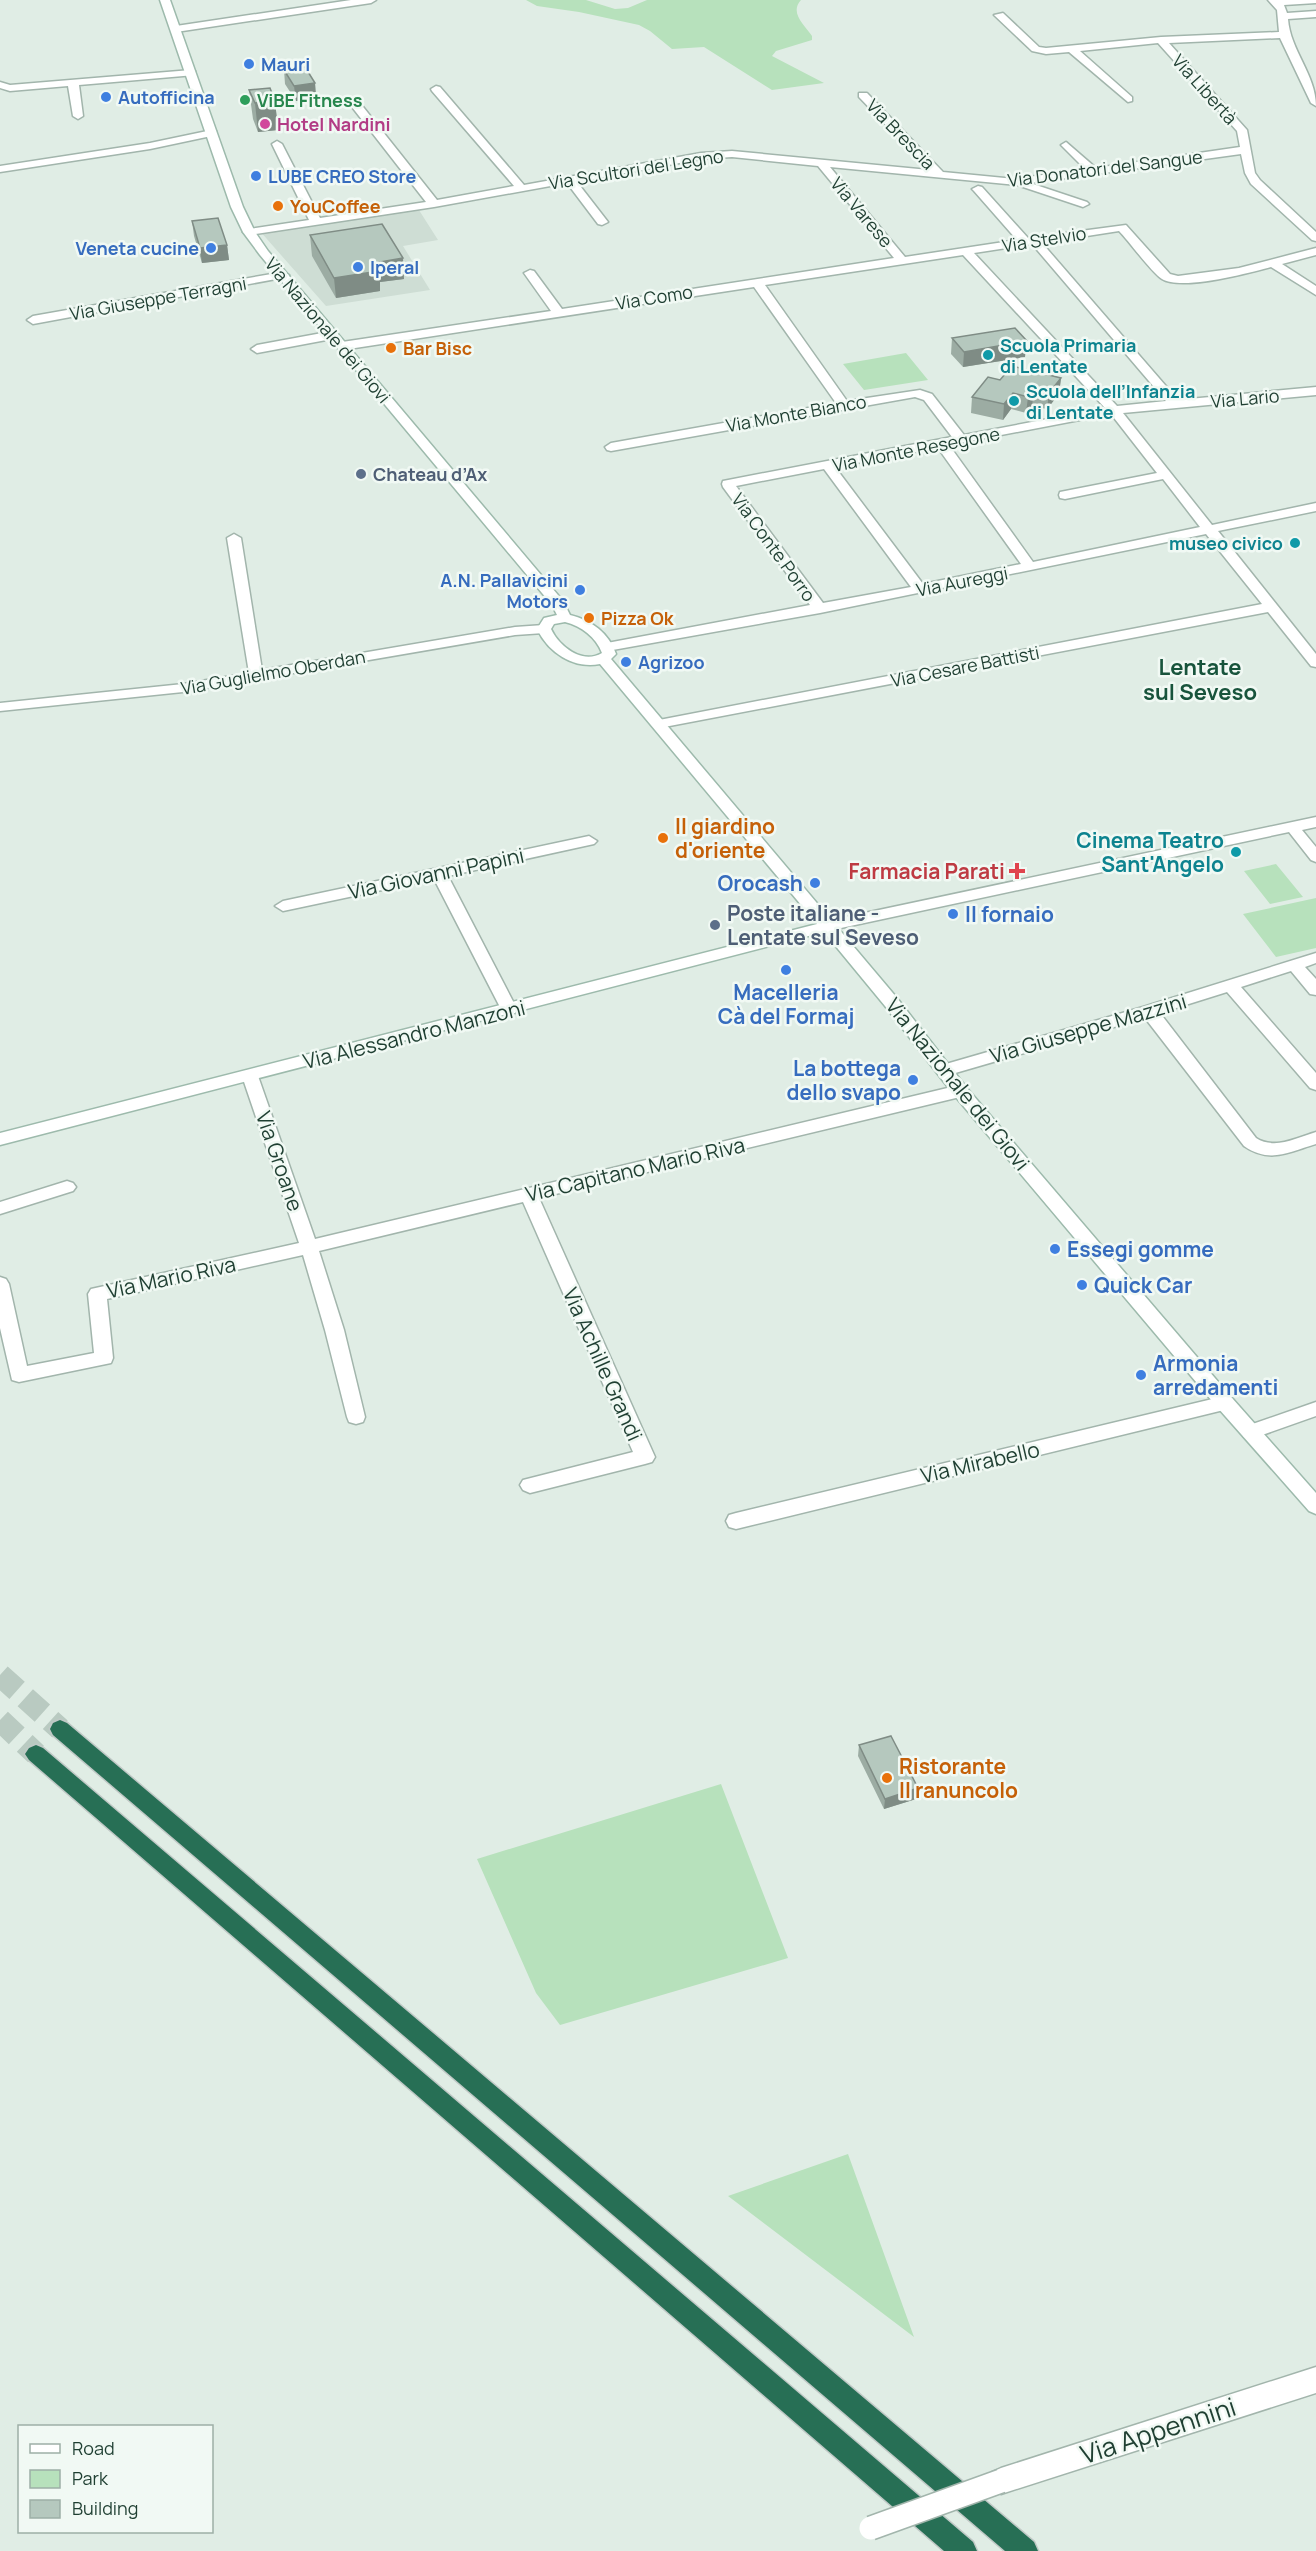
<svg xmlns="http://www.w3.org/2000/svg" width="1316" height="2551" font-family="Manrope,sans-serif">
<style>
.built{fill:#ceddd4}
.green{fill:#b7e1bc}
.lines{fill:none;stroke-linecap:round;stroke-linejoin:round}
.highway-tunnel{stroke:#b9cac1;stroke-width:23;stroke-dasharray:23 11;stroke-linecap:butt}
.street-casing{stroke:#a2b5ac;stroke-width:3}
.secondary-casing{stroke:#9dbaac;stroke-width:3}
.highway-casing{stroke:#c0c9c6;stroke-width:3}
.street{fill:#fff;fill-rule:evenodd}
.secondary{fill:#fff;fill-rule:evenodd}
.highway{fill:#276f55;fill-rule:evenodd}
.street-bridge-casing{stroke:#a2b5ac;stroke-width:26;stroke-linecap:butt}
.street-bridge{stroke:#fff;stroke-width:23}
.wall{fill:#9caca3}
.shaded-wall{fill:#7f8c85}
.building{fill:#b5c8be;stroke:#7f8c85;stroke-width:1.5}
.shop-dot{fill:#3f7fe0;stroke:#f1f9f4;stroke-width:2}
.leisure-dot{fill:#2e9e5b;stroke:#f1f9f4;stroke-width:2}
.hotel-dot{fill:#d1479c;stroke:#f1f9f4;stroke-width:2}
.food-dot{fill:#e8710a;stroke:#f1f9f4;stroke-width:2}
.culture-dot{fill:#0f9aa8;stroke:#f1f9f4;stroke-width:2}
.service-dot{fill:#5c6f8a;stroke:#f1f9f4;stroke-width:2}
.health-dot{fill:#e0444e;stroke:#f1f9f4;stroke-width:2}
.labels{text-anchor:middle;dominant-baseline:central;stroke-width:5;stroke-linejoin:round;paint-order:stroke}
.far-shop-label{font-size:18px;font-weight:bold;fill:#366cbe;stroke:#f1f9f4;text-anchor:start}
.far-street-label{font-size:18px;fill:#1f3f32;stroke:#f1f9f4}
.far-leisure-label{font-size:18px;font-weight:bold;fill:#27864d;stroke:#f1f9f4;text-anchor:start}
.far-hotel-label{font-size:18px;font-weight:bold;fill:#b23c85;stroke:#f1f9f4;text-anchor:start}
.far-food-label{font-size:18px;font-weight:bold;fill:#c56008;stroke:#f1f9f4;text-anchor:start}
.far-culture-label{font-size:18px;font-weight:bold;fill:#0d838f;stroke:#f1f9f4;text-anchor:start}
.far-service-label{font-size:18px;font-weight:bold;fill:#4e5e75;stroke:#f1f9f4;text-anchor:start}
.food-label{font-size:21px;font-weight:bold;fill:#c56008;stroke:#f1f9f4;text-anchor:start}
.culture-label{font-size:21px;font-weight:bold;fill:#0d838f;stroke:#f1f9f4;text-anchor:end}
.health-label{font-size:21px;font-weight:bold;fill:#be3a42;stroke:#f1f9f4;text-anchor:end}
.street-label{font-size:21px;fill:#1f3f32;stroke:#f1f9f4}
.shop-label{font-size:21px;font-weight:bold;fill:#366cbe;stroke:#f1f9f4;text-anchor:start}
.service-label{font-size:21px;font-weight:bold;fill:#4e5e75;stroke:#f1f9f4;text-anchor:start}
.far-district-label{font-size:22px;font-weight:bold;fill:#18543c;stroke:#f1f9f4}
.near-street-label{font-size:26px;fill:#1f3f32;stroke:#f1f9f4}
</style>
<rect width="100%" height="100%" fill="#e0ede5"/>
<path class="built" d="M417,207l21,33 -35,6 27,44 -104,16 -67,-76z"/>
<path class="green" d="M526,0h60l29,9 13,-1 19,-8h154c-12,13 4,25 11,36v4l-36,11 -4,5 52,27 -52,7 -68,-43 -32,2 -22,-18 -11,-6 -60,-13 -42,-6z
M906,353l22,27 -64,10 -21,-26z
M1276,864l27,33 -33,7 -26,-33z
M1316,898v50l-40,9 -33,-43z
M721,1784l67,174 -228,67 -24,-32 -59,-134z
M848,2154l66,183 -186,-141z"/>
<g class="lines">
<path class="highway-tunnel" d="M0,1675l60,54
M0,1720l36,34"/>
<defs>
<path id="street" d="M351,0h25l-5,3 -195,29 -5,-3 5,-3z
M1268,0h48v3l-32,2 3,8 29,-2v6l-28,2c2,31 28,56 28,87l-5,-3 -31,-65 -111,5 78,87 8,43 5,7 56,52v9l-4,-1 -61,-56 -6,-11 -4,-19 -211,29 57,19 2,2 -6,3 -66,-22 -187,-18 75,90 112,-17 -43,-49 -2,-2 6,-3 4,1 46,51 98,-13 44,49 8,2 61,-8 77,-20v7l-34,9 34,22v9l-45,-28c-22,6 -90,24 -109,12 -9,-5 -34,-39 -43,-48l-77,12 136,157 138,-13v8l-193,18 89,112 104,-22v8l-98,20 98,123v13l-5,-1 -43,-54 -609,116 -5,-1 -2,-3 7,-4 603,-116 -56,-70 -386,79 -213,38 -5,-1 -2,-3 7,-4 203,-38 -87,-118 -1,-3 1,-3 229,-44 -28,-37 -9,-3 -304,54 -4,-1 -2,-3 6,-4 225,-40 -82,-116 -412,63 -6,-4 6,-4 209,-31 -27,-38 6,-3 4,1 28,38 332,-51 -76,-92 -86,-9 -31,2 -124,23 31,40 -6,3 -4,-1 -31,-41 -133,24 -185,28 -6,-3 6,-3 60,-9 -37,-76 5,-3 5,3 38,74 106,-16 -74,-95 -1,-2 5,-3 4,1 77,97 77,-14 -82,-95 -1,-2 5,-3 4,1 84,98 177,-32 31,-2 197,19 -70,-73v-4h8l76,79 72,7 70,-10 -24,-24 5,-3 30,26 144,-21 -3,-16 -79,-88 -78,8 52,46v4l-4,1 -59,-50 -23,2 -14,-3 -38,-36 9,-2 36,34 7,1 115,-11 118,-5 -2,-22zM1032,244l134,157 -49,5 -143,-153zM963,255l142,153 -141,27 -32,-41 -12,-4 -73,11 -82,-116zM1111,414l46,59 -97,19 -1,3 1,3 5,1 98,-20 37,48 -167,35 -84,-117zM937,448h1l83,116 -98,20 -88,-117zM824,469l87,118 -88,16 -87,-117z
M191,70l4,1v4l-116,10 4,31 -5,3 -5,-3 -5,-30 -58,5 -10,-3v-6l10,3z
M212,130l4,1v4l-66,14 -150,23v-6l150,-23z
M283,272l6,3 -2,2 -254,47 -6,-4 6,-4z
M333,331l4,1v6l-80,15 -6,-4 6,-4z
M234,534l7,4 21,132 253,-43 29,-2 7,4 -7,4 -29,2 -332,57 -183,19v-8l183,-19 66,-11 -22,-135z
M1316,817v10l-14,3 14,17v15l-5,-2 -22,-28 -462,99 -8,-5 8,-5z
M589,836l8,5 -3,3 -146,32 69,133 -2,4h-12l-2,-4 -67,-130 -151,32 -8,-5 8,-5z
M1316,953v10l-11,4 11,12v16l-6,-1 -19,-23 -50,16 75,86v17l-6,-2 -83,-96 -67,21 96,125c19,12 40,0 60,-6v12c-27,8 -46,20 -72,2l-99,-128 -200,58 -6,-2 -2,-4 2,-4 204,-59z
M250,1070l6,2 2,4 57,163 645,-154 6,2 2,4 -2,4 -6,2 -421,101 116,259 -3,5 -7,2 -115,29 -7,-3 -3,-5 3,-5 110,-28 -110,-250 -204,49 25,79 21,87 -2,5 -7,2 -7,-2 -2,-5 -22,-87 -22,-75 -196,44 6,59 -2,5 -92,19 -7,-2 -12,-52v-51l6,2 3,5 18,82 67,-13 -6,-59 3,-5 208,-46 -57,-167 2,-4z
M67,1181l6,2 3,4 -3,4 -73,23v-12z
M1225,1396l7,2 2,5 -2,5 -496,121 -7,-2 -3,-6 3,-6 7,-2z
M1316,1402v14l-65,23 -7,-2 -3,-5 3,-5z
M1316,2367v26l-315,101 -9,-4 -4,-9 4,-9 9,-4z"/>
<path id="secondary" d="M160,0h10l73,207 12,25 13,19 295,350 7,14c21,5 39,18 46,39l-5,5 286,339 69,89 266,311 84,95v21l-7,-3 -91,-103 -264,-313 -69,-89 -61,-74 -824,213v-12l817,-209 -217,-260c-27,5 -51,-11 -63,-35l7,-11 13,-3 -5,-10 -292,-350 -17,-23 -12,-25zM565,622c16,4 31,15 37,31 -20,12 -43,-7 -51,-24l3,-5z"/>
<path id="highway" d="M60,1720l7,3 967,819 4,9h-33l-952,-816 -3,-6 3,-6z
M36,1745l7,3 930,794 4,9h-33l-915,-791 -4,-6 4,-6z"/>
</defs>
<use href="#street" class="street-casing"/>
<use href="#secondary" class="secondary-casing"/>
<use href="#highway" class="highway-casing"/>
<use href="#street" class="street"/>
<use href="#secondary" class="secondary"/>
<use href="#highway" class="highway"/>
<defs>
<path id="street-bridge" d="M871,2528l130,-47"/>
</defs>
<use href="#street-bridge" class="street-bridge-casing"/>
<use href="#street-bridge" class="street-bridge"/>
</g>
<path class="wall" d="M284,70l31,13 1,15 -20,3 -11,-17z
M249,90l26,11 3,29 -20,2 -5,-13z
M192,221l35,24 2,15 -27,3 -8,-27z
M310,235l94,44 -24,3v9l-44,7 -24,-42z
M952,338l73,19 -62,10 -12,-13z
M1061,378l-2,16 -12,15 -15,-3 -6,7 -15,-4 -8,11 -32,-7 1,-16 28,-17z
M859,1745l59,43 -2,11 -32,10 -26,-53z"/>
<path class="shaded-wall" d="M315,83l1,15 -20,3 -2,-15z
M275,101l3,29 -20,2 -3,-29z
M227,245l2,15 -27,3 -2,-15z
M403,258l1,21 -24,3v9l-44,7 -2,-20 40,-15z
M1027,341l-2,16 -62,10 1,-15z
M1061,378l-2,16 -12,15 2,-16z
M1034,390l-2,16 -6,7 2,-16z
M1013,393l-2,16 -8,11 1,-16z
M918,1788l-2,11 -32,10 1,-10z"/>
<path class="building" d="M305,67l10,16 -21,3 -10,-16z
M270,88l5,13 -20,2 -6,-13z
M218,218l9,27 -27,3 -8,-27z
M382,224l21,34 -29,5 5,8 -45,7 -24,-43z
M1015,328l12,13 -63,11 -12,-14z
M1012,366l49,12 -12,15 -15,-3 -6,7 -15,-4 -9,11 -32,-7 16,-20 12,3z
M891,1736l27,52 -33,11 -26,-54z"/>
<g class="shop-dot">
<circle cx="249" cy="64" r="6"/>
<circle cx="106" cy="97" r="6"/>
<circle cx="256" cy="176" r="6"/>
<circle cx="211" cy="248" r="6"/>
<circle cx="358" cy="267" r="6"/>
<circle cx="580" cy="590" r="6"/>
<circle cx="626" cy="662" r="6"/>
<circle cx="815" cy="883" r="6"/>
<circle cx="953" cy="914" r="6"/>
<circle cx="786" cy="970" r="6"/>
<circle cx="913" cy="1080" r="6"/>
<circle cx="1055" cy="1249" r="6"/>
<circle cx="1082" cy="1285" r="6"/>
<circle cx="1141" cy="1375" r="6"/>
</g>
<circle class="leisure-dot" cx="245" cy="100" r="6"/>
<circle class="hotel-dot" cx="265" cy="124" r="6"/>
<g class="food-dot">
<circle cx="278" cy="206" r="6"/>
<circle cx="391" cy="348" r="6"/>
<circle cx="589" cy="618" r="6"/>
<circle cx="663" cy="838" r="6"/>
<circle cx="887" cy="1778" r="6"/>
</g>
<g class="culture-dot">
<circle cx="988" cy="355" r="6"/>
<circle cx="1014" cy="401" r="6"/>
<circle cx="1295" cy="543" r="6"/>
<circle cx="1236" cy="852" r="6"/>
</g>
<g class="service-dot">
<circle cx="361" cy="474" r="6"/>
<circle cx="715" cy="925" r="6"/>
</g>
<path class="health-dot" d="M1014 862h6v6h6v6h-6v6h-6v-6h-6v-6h6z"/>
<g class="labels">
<g class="far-shop-label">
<text x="261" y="64">Mauri</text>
<text x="118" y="97">Autofficina</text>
<text x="268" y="176">LUBE CREO Store</text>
<text x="199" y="248" text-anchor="end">Veneta cucine</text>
<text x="370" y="267">Iperal</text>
<text x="568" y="580" text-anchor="end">A.N. Pallavicini<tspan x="568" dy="21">Motors</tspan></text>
<text x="638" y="662">Agrizoo</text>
</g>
<g class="far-street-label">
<text transform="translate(1205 89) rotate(48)">Via Libertà</text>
<text transform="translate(901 134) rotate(46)">Via Brescia</text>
<text transform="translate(1105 168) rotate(-7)">Via Donatori del Sangue</text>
<text transform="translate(636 169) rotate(-9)">Via Scultori del Legno</text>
<text transform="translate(862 212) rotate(50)">Via Varese</text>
<text transform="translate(1044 239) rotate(-9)">Via Stelvio</text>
<text transform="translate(654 297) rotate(-9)">Via Como</text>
<text transform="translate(158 298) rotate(-10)">Via Giuseppe Terragni</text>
<text transform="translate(328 330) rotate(50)">Via Nazionale dei Giovi</text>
<text transform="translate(1245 398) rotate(-5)">Via Lario</text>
<text transform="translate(796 413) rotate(-10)">Via Monte Bianco</text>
<text transform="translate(916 449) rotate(-11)">Via Monte Resegone</text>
<text transform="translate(774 547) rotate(54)">Via Conte Porro</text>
<text transform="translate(962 581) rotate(-11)">Via Aureggi</text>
<text transform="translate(965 666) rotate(-11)">Via Cesare Battisti</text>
<text transform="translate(273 672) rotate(-10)">Via Guglielmo Oberdan</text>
</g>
<g class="far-leisure-label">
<text x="257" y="100">ViBE Fitness</text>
</g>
<g class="far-hotel-label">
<text x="277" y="124">Hotel Nardini</text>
</g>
<g class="far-food-label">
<text x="290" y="206">YouCoffee</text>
<text x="403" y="348">Bar Bisc</text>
<text x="601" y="618">Pizza Ok</text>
</g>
<g class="far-culture-label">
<text x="1000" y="345">Scuola Primaria<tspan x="1000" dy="21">di Lentate</tspan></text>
<text x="1026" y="391">Scuola dell’Infanzia<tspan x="1026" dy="21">di Lentate</tspan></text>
<text x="1283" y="543" text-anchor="end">museo civico</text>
</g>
<g class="far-service-label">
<text x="373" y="474">Chateau d’Ax</text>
</g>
<g class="food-label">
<text x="675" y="826">Il giardino<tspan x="675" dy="24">d'oriente</tspan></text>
<text x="899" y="1766">Ristorante<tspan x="899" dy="24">Il ranuncolo</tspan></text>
</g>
<g class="culture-label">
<text x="1224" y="840">Cinema Teatro<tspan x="1224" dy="24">Sant'Angelo</tspan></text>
</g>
<g class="health-label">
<text x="1005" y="871">Farmacia Parati</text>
</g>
<g class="street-label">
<text transform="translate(436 873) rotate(-12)">Via Giovanni Papini</text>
<text transform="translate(1088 1028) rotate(-16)">Via Giuseppe Mazzini</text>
<text transform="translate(414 1034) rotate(-14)">Via Alessandro Manzoni</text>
<text transform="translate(958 1084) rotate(51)">Via Nazionale dei Giovi</text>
<text transform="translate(280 1161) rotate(71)">Via Groane</text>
<text transform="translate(635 1169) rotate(-13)">Via Capitano Mario Riva</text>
<text transform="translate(171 1277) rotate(-12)">Via Mario Riva</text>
<text transform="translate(603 1364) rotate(66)">Via Achille Grandi</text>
<text transform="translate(980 1462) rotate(-13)">Via Mirabello</text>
</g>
<g class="shop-label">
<text x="803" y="883" text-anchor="end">Orocash</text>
<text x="965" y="914">Il fornaio</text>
<text x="786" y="992" text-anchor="middle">Macelleria<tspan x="786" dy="24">Cà del Formaj</tspan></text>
<text x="901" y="1068" text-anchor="end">La bottega<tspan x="901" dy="24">dello svapo</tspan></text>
<text x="1067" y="1249">Essegi gomme</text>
<text x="1094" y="1285">Quick Car</text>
<text x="1153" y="1363">Armonia<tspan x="1153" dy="24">arredamenti</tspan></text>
</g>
<g class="service-label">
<text x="727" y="913">Poste italiane -<tspan x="727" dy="24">Lentate sul Seveso</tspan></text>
</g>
<g class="far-district-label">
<text x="1200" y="667">Lentate<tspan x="1200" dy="25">sul Seveso</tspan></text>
</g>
<g class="near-street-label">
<text transform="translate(1158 2430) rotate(-18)">Via Appennini</text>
</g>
</g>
<rect x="18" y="2425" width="195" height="108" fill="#f1f9f4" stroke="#9dafa6" stroke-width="1.5"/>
<rect x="30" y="2444" width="30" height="9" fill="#ffffff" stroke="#9dafa6" stroke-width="1.5"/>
<text x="72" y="2455" font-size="18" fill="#1f3f32">Road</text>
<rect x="30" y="2470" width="30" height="18" fill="#b7e1bc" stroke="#9dafa6" stroke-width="1.5"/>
<text x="72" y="2485" font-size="18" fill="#1f3f32">Park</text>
<rect x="30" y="2500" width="30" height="18" fill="#b5c8be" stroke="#9dafa6" stroke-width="1.5"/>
<text x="72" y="2515" font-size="18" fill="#1f3f32">Building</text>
</svg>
